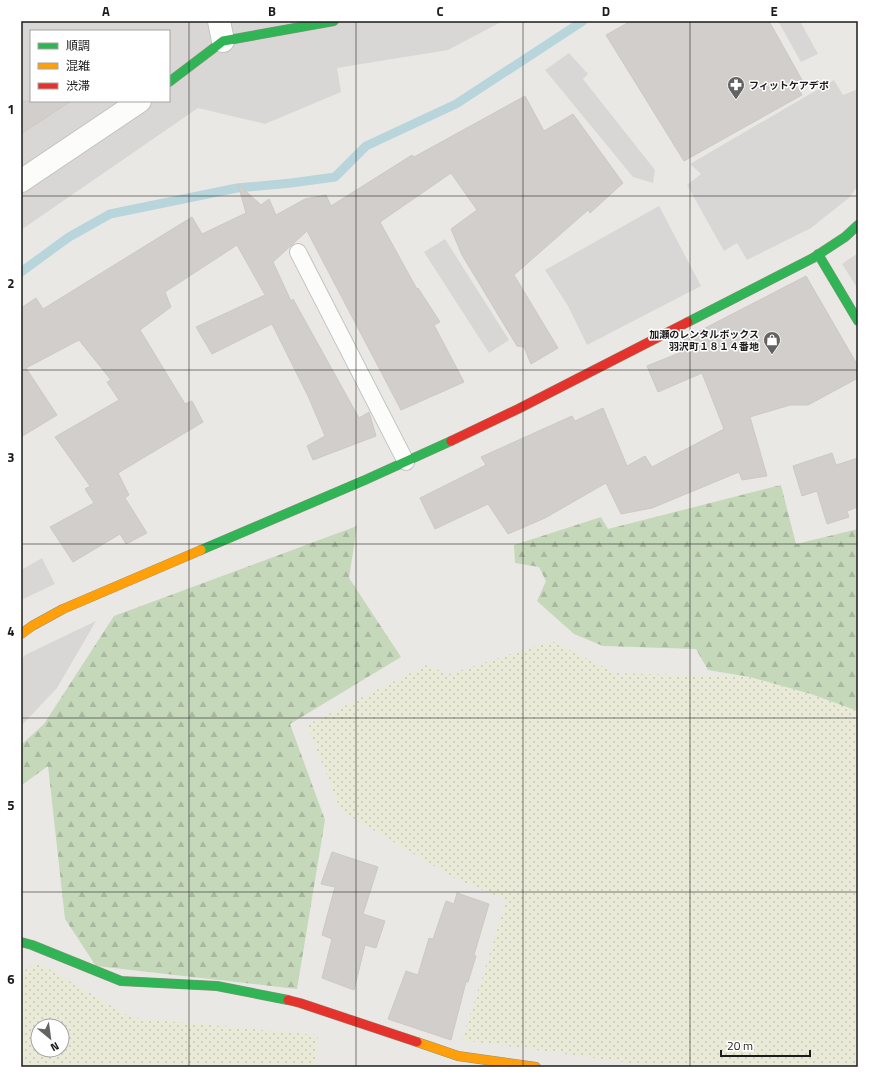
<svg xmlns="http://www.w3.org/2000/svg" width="879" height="1088" font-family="'Titillium Web','Noto Sans JP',sans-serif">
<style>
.residential{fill:#d9d7d5;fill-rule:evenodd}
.religious{fill:#d8d7d5}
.farmland{fill:url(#farmland-dots);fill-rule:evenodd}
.forest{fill:url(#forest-firs)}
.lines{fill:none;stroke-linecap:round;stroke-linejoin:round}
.stream{stroke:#b8d5dc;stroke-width:9}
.building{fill:#d1cecb;stroke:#cdc9c5}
.lane-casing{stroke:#c2c2c0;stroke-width:18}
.street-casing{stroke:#c2c2c0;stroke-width:24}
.fast-casing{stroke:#91927d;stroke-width:10}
.slow-casing{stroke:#91927d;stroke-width:10}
.jam-casing{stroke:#91927d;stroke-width:10}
.lane{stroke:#fcfcfb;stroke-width:16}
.street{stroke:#fcfcfb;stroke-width:22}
.fast{stroke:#30b455;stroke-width:9}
.slow{stroke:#ff9f0a;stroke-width:9}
.jam{stroke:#e5322d;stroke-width:9}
.grid{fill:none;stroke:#1b1b1b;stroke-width:1;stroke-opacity:0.55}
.labels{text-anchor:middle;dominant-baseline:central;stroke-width:3;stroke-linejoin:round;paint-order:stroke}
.poi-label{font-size:10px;font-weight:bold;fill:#1b1b1b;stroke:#fff;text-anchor:start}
.neatline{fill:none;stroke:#1b1b1b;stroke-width:1.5}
.grid-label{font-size:13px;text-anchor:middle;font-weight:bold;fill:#1b1b1b}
</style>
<defs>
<pattern id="farmland-dots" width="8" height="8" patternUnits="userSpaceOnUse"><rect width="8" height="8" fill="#e9ead7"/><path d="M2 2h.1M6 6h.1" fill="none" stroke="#c7c8b8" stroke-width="1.8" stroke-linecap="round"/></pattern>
<pattern id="forest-firs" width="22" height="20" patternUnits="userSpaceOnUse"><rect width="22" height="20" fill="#c5d8ba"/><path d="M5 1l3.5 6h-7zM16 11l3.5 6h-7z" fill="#a9b99f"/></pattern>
</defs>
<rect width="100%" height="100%" fill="#eae8e4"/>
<path class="residential" d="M21,21h482l-55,29 -111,18 4,24 -76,32 -67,-16 -177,122zM31,31h138v70h-138z"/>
<path class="religious" d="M402,21h35l3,16 -159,25 -6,-20z
M778,21h22l18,33 -17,8z
M569,53l19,21 -5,5 72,91 -2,13 -20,-6 -88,-107z
M834,80l9,15 15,-6v96l-8,12 -39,31 -64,32 -10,-17 -13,8 -37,-66 14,-11 -11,-10z
M659,206l42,80 -114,59 -19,-39 -23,-36z
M445,239l64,101 -20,13 -65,-101z
M858,253v36l-16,-25z
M42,558l13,26 -34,16v-30z
M96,621l-39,67 -36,38v-66l4,-5z"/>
<path class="farmland" d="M552,641l63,32 135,4 61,17 47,17v356h-199l-197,-27 45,-140 -51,-21 -115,-68 -34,-86 122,-61 17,11z
M37,962l95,56 186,17 -3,32h-294v-94zM38,1026h24v24h-24z"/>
<path class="forest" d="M781,485l15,59 62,-15v182l-47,-17 -61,-17 -42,-7 -12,-21 -93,-3 -29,-12 -37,-33 9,-20 -7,-14 -24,-4 -1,-18 87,-28 7,12z
M357,526l-8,52 52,79 -111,67 35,96 -28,169 -201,-23 -31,-47 -17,-153 -26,19h-1v-40l23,-21 70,-108z"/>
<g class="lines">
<path class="stream" d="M21,272l48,-35 41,-23 127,-26 54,-5 44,-6 31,-31 90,-42 127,-83"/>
</g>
<path class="building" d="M631,21h138l33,59 -6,5 6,10 -118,66 -78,-126z
M525,96l19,35 29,-17 50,69 -33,30 -2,-3 -74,65 44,73 -27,16 -7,-17 -7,-1 -55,-91 -11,-26 26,-19 -26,-37 -71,49 37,67 1,-1 22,34 -6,3 30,57 -63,28 -94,-179 -34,31 18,39 2,-2 66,119 10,-6 7,24 -63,24 -6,-14 18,-10 -17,-40 -36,-72 -60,30 -16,-27 69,-32 -28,-50 -72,47 6,15 -31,23 45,74 7,-3 11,21 -85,51 11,22 -4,3 22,35 -21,11 -6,-10 -47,28 -23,-35 44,-24 -9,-14 5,-3 -35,-49 64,-37 -12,-18 4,-2 -32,-40 -53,28 31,47 -36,22v-129l15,-10 7,11 149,-92 10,17 44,-21 -8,-29 23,21 8,-6 7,16 29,-16 21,-4 5,11 81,-51 2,2z
M21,101h50l-50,33z
M806,276l52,90v12l-50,27h-18l-40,12 17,59 -25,4 -3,-8 -87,36 -31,6 -15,-31 -61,35 -37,16 -20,-30 -53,25 -15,-31 66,-33 -5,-8 91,-41 3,5 28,-13 24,58 18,-10 7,11 72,-38 -22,-56 -44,19 -11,-26 42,-17 -5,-10z
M832,453l4,12 22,-7v49l-11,4 2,6 -22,7 -10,-33 -15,5 -9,-30z
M332,852l46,15 -15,47 22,7 -9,27 -11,-3 -11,45 -32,-12 10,-39 -10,-4 13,-48 -14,-3z
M457,893l32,11 -15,51 2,1 -8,26h-2l-15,58 -63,-21 18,-48 12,4 11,-37 4,1 13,-38 8,3z"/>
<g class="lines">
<defs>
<path id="lane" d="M298,252l108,210"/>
<path id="street" d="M219,21l4,20
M21,181l119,-80"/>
<path id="fast" d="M169,82l54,-41 111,-20
M818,254l40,67
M688,322l125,-64 32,-21 13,-12
M201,550l164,-70 86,-39
M21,942l11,3 89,36 96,5 71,14"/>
<path id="slow" d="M21,634l11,-8 31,-17 138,-59
M417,1042l41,14 78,11"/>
<path id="jam" d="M451,441l67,-32 170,-87
M288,1000l12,3 117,39"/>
</defs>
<use href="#lane" class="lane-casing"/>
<use href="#street" class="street-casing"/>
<use href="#fast" class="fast-casing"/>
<use href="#slow" class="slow-casing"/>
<use href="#jam" class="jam-casing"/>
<use href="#lane" class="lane"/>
<use href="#street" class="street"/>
<use href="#fast" class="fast"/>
<use href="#slow" class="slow"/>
<use href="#jam" class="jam"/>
</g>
<path class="grid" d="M189,21v1046M356,21v1046M523,21v1046M690,21v1046M21,196h837M21,370h837M21,544h837M21,718h837M21,892h837"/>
<defs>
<symbol id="pharmacy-pin" viewBox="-11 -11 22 30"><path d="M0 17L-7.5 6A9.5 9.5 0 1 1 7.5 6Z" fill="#636361" stroke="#fff"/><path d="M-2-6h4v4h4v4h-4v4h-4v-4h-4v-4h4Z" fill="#fff"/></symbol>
<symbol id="shop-pin" viewBox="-11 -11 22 30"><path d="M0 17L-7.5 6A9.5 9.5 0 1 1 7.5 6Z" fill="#636361" stroke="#fff"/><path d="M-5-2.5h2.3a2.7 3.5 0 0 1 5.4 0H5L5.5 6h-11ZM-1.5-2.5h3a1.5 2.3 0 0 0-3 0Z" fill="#fff"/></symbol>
</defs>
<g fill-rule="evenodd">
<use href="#pharmacy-pin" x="726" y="75" width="20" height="27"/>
<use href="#shop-pin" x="762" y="330" width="20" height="27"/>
</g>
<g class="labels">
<g class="poi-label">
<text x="749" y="85">フィットケアデポ</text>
<text x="759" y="334" text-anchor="end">加瀬のレンタルボックス<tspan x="759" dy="12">羽沢町１８１４番地</tspan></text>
</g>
</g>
<rect width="879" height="1088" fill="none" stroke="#ffffff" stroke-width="44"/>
<rect x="30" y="30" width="140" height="72" fill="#ffffff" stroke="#a4a4a4"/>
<rect x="38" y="43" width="20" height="6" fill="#30b455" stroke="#a4a4a4"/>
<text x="66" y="50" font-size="12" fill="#1b1b1b">順調</text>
<rect x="38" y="63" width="20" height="6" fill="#ff9f0a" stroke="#a4a4a4"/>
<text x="66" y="70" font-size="12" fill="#1b1b1b">混雑</text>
<rect x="38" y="83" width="20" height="6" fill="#e5322d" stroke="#a4a4a4"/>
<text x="66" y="90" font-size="12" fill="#1b1b1b">渋滞</text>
<g transform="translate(50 1038) rotate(151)"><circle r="19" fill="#ffffff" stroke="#a4a4a4"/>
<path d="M0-3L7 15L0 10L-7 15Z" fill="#636361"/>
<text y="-6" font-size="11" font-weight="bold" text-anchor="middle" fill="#1b1b1b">N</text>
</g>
<path d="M721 1050v6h89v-6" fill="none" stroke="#1b1b1b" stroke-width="2"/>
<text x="727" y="1050" font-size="12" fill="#1b1b1b" stroke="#ffffff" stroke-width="3" paint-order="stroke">20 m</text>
<rect x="22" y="22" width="835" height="1044" class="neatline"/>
<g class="grid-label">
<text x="106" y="16">A</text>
<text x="272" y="16">B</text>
<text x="440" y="16">C</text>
<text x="606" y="16">D</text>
<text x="774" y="16">E</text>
<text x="11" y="114">1</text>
<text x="11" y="288">2</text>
<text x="11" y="462">3</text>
<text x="11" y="636">4</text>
<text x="11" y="810">5</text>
<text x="11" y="984">6</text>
</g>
</svg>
